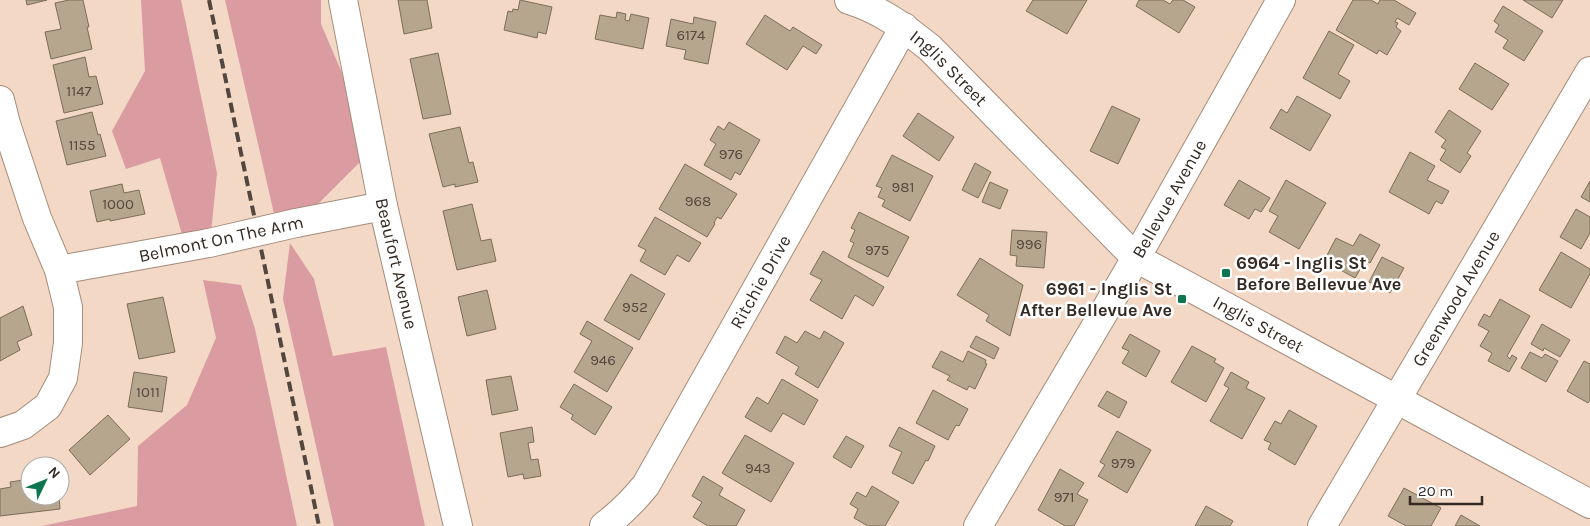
<svg xmlns="http://www.w3.org/2000/svg" width="1590" height="526" font-family="Karla,sans-serif">
<style>
.forest{fill:#da9ca0}
.building{fill:#b7a68e;stroke:#7c6d56}
.lines{fill:none;stroke-linecap:round;stroke-linejoin:round}
.minor-casing{stroke:#a58c7b;stroke-width:30}
.minor{stroke:#fff;stroke-width:28}
.rail{stroke:#53463e;stroke-width:4;stroke-dasharray:10 5;stroke-linecap:butt}
.minor-bridge-casing{stroke:#a58c7b;stroke-width:30;stroke-linecap:butt}
.minor-bridge{stroke:#fff;stroke-width:28}
.poi-dot{fill:#0e764f;stroke:#fff;stroke-width:2}
.labels{text-anchor:middle;dominant-baseline:central;stroke-width:5;stroke-linejoin:round;paint-order:stroke}
.number-label{font-size:15px;fill:#55493e}
.street-label{font-size:18px;fill:#342a23;stroke:#fff}
.poi-label{font-size:18px;font-weight:bold;fill:#342a23;stroke:#fff;text-anchor:start}
</style>
<rect width="100%" height="100%" fill="#f3d8c6"/>
<path class="forest" d="M141,0h40l36,173 -6,60 -28,5 -23,-80 -34,11 -14,-38 33,-60z
M225,0h96v24l24,56 17,80 -47,47 -40,11z
M290,243l24,36 19,77 53,-9 39,179h-91l-51,-227z
M203,280l38,5 14,44 42,197h-255l95,-20 1,-60 49,-41 29,-67z"/>
<path class="building" d="M26,0h21l-20,5z
M69,0h14l6,27h-2l5,22 -41,10 -6,-27 16,-3 -6,-26z
M398,0h29l5,28 -28,6z
M520,0l32,7 -6,27 -8,-2 -1,6 -33,-8 4,-19 4,1 1,-3 5,1z
M1033,0h54l-20,34 -41,-23z
M1139,0h24l7,4 3,-4h10l12,7 -16,26 -43,-27z
M1353,0h18l7,4 2,-4h14l22,13 -7,12 -12,-7 -2,4 3,1 -2,4 5,4 -14,24 -8,-5 -2,4 -41,-24z
M1523,0h40l-11,18z
M1503,6l40,25 -19,30 -21,-13 5,-8 -13,-8 4,-7 -5,-4z
M617,12l9,2 -1,6 4,1 2,-7 18,4 -6,31 -48,-10 5,-24 16,3z
M765,15l25,16 3,-4 29,18 -6,9 -13,-8 -16,24 -41,-26z
M694,17l22,5 -8,42 -24,-5 2,-9 -20,-4 5,-27 22,5z
M1329,31l25,14 -16,29 12,7 -10,18 -37,-21z
M438,53l13,61 -28,5 -13,-60z
M85,57l4,20 7,-1 7,28 -39,9 -11,-48z
M1475,63l34,21 -17,26 -33,-21z
M1297,96l34,19 -21,36 -40,-23 11,-19 6,4z
M1112,106l28,13 -22,45 -28,-13z
M1449,110l32,21 -14,22 4,3 -11,17 -20,-13 6,-10 -5,-3 5,-7 -11,-8z
M92,112l6,23 2,-1 6,22 -39,9 -11,-44z
M918,113l36,24 -15,24 -36,-25z
M729,122l31,18 -20,35 -5,-3 -4,8 -27,-15 12,-21 -6,-4 8,-14 6,4z
M460,127l9,36 4,-1 5,20 -23,5v-3l-12,3 -14,-53z
M1410,152l25,14 -8,14 22,11 -7,13 -6,-3 -7,13 -40,-22z
M892,155l41,21 -23,45 -28,-15 3,-6 -7,-3 4,-9 -6,-2z
M975,163l16,9 -13,26 -16,-8z
M685,164l52,30 -16,25 -4,-2 -3,6 1,1 -8,13 -48,-28z
M1239,180l31,18 -9,14 -6,-3 -6,10 -25,-14z
M1286,180l40,23 -27,46 -30,-17 9,-16 -9,-5z
M1590,181v21l-9,-5z
M990,182l18,8 -8,19 -18,-7z
M122,184l2,9 15,-3 6,24 -35,7v-2l-13,3 -7,-31z
M472,204l9,37 10,-2 5,22 -39,9 -14,-59z
M1576,209l14,8v16l-9,16 -21,-12z
M859,212l50,25 -21,40 -40,-20 6,-14 -4,-2 5,-11 -4,-2z
M655,217l46,26 -12,19 -12,-7 -12,20 -25,-14 6,-11 -8,-4z
M1012,230l35,2 -3,36 -28,-2 1,-10 -7,-1z
M1360,234l20,11 -10,18 -5,-2 -10,17 -31,-17 12,-23 17,8z
M823,251l61,36 -11,19 -18,-11 -13,24 -32,-19 12,-20 -12,-6z
M1561,252l29,17v5l-19,34 -32,-18z
M1382,257l22,11 -14,25 -21,-11z
M980,258l43,27 -13,51 -24,-15 3,-6 -32,-20z
M631,274l34,20 -26,46 -35,-20z
M487,290l9,39 -29,7 -9,-39z
M163,297l12,55 -36,7 -12,-55z
M1500,299l30,17 -23,40 3,3 2,-4 5,3 -8,14 -21,-11 4,-8 -12,-7 9,-15 -11,-6 6,-11 6,3z
M23,306l9,29 -15,7 3,8 -20,11v-43z
M587,321l46,27 -26,44 -33,-20 18,-31 -12,-7z
M1542,324l28,16 -10,17 -16,-9 -1,3 -12,-7z
M805,331l15,8 4,-8 20,12 -26,45 -23,-14 4,-7 -23,-14 9,-17 12,7z
M1130,334l30,17 -14,26 -24,-14 7,-12 -7,-3z
M976,336l23,12 -5,11 -24,-12z
M1192,346l24,13 -2,3 10,6 -18,34 -35,-20z
M941,351l22,11 5,-11 18,9 -1,3 2,1 -12,25 -6,-3 -2,4 -20,-10 3,-4 -18,-9z
M1530,352l12,6 3,-4 13,7 -12,21 -25,-14z
M1584,361l6,3v36l-2,3 -21,-12z
M134,372l33,5 -5,35 -34,-5z
M1231,372l18,10 -3,6 19,10 -23,41 -32,-18 19,-33 -5,-3z
M511,376l7,34 -26,5 -6,-35z
M782,379l36,21 -14,25 -21,-12 -12,19 -26,-15 12,-20 11,7z
M574,384l38,23 -17,28 -24,-16 2,-4 -13,-8z
M933,390l35,19 -9,17 -3,-1 -8,15 -32,-17z
M1107,391l20,11 -8,16 -21,-12z
M1289,410l28,16 -22,39 -27,-16 3,-6 -7,-3 11,-19 6,3z
M108,415l22,24 -40,36 -21,-25z
M532,427l2,15 -6,1 3,17 7,-1 3,17 -17,3 -1,-5 -15,3 -8,-44z
M899,427l36,19 -7,15 -2,-1 -13,24 -21,-11 10,-21 -13,-6z
M1117,431l34,19 -24,43 -29,-17 7,-11 -5,-3z
M745,435l49,28 -23,39 -49,-29z
M846,436l18,10 -13,22 -18,-11z
M1060,469l24,14 -7,11 11,6 -14,26h-9l-27,-16z
M703,476l20,12 -4,7 26,15 -9,16h-28l-15,-9 9,-15 -10,-6z
M30,479v17h29l1,13 -60,7v-27l11,-2 -1,-5z
M872,486l27,16 -14,24h-17l-14,-8 4,-9 -8,-5 7,-12 9,5z
M1404,488l37,20 -10,18h-25l-18,-10z
M1206,506l27,15 -3,5h-35z
M1461,515l19,11h-25z"/>
<g class="lines">
<defs>
<g id="minor">
<path id="s1" d="M343,0l40,206 75,320"/>
<path id="s2" d="M849,0c32,10 55,27 81,48l206,210 454,246"/>
<path d="M0,100l6,24 31,94 22,52 9,37v36l-5,35 -15,28 -25,19 -23,8"/>
<path d="M296,223l87,-17"/>
<path d="M59,270l150,-27"/>
<path id="s3" d="M604,526c16,-12 29,-25 42,-41l258,-458"/>
<path id="s4" d="M978,526l158,-268 145,-258"/>
<path id="s5" d="M1322,526l268,-455"/>
</g>
</defs>
<use href="#minor" class="minor-casing"/>
<use href="#minor" class="minor"/>
<path class="rail" d="M209,0l110,526"/>
<defs>
<path id="minor-bridge" d="M209,243l87,-20"/>
</defs>
<use href="#minor-bridge" class="minor-bridge-casing"/>
<use href="#minor-bridge" class="minor-bridge"/>
</g>
<g class="poi-dot">
<rect x="1221" y="268" width="10" height="10" rx="2.5"/>
<rect x="1177" y="294" width="10" height="10" rx="2.5"/>
</g>
<g class="labels">
<g class="number-label">
<text x="691" y="35">6174</text>
<text x="79" y="91">1147</text>
<text x="82" y="145">1155</text>
<text x="731" y="154">976</text>
<text x="903" y="187">981</text>
<text x="698" y="201">968</text>
<text x="118" y="204">1000</text>
<text x="1029" y="244">996</text>
<text x="877" y="250">975</text>
<text x="635" y="307">952</text>
<text x="603" y="360">946</text>
<text x="148" y="392">1011</text>
<text x="1123" y="463">979</text>
<text x="758" y="468">943</text>
<text x="1064" y="497">971</text>
</g>
<g class="street-label">
<text stroke="none"><textPath href="#s2" startOffset="122">Inglis Street</textPath></text>
<text stroke="none"><textPath href="#s4" startOffset="379">Bellevue Avenue</textPath></text>
<text transform="translate(221 239) rotate(-12)">Belmont On The Arm</text>
<text stroke="none"><textPath href="#s1" startOffset="269">Beaufort Avenue</textPath></text>
<text stroke="none"><textPath href="#s3" startOffset="292">Ritchie Drive</textPath></text>
<text stroke="none"><textPath href="#s5" startOffset="264">Greenwood Avenue</textPath></text>
<text stroke="none"><textPath href="#s2" startOffset="528">Inglis Street</textPath></text>
</g>
<g class="poi-label">
<text x="1236" y="263">6964 - Inglis St<tspan x="1236" dy="21">Before Bellevue Ave</tspan></text>
<text x="1172" y="289" text-anchor="end">6961 - Inglis St<tspan x="1172" dy="21">After Bellevue Ave</tspan></text>
</g>
</g>
<g transform="translate(45 481) rotate(47)"><circle r="24" fill="#ffffff" stroke="#aeaaa7"/>
<path d="M0-4L9 19L0 12L-9 19Z" fill="#0e764f"/>
<text y="-8" font-size="14" font-weight="bold" text-anchor="middle" fill="#342a23">N</text>
</g>
<path d="M1410 496v8h72v-8" fill="none" stroke="#342a23" stroke-width="2.5"/>
<text x="1418" y="496" font-size="15" fill="#342a23" stroke="#ffffff" stroke-width="4" paint-order="stroke">20 m</text>
</svg>
